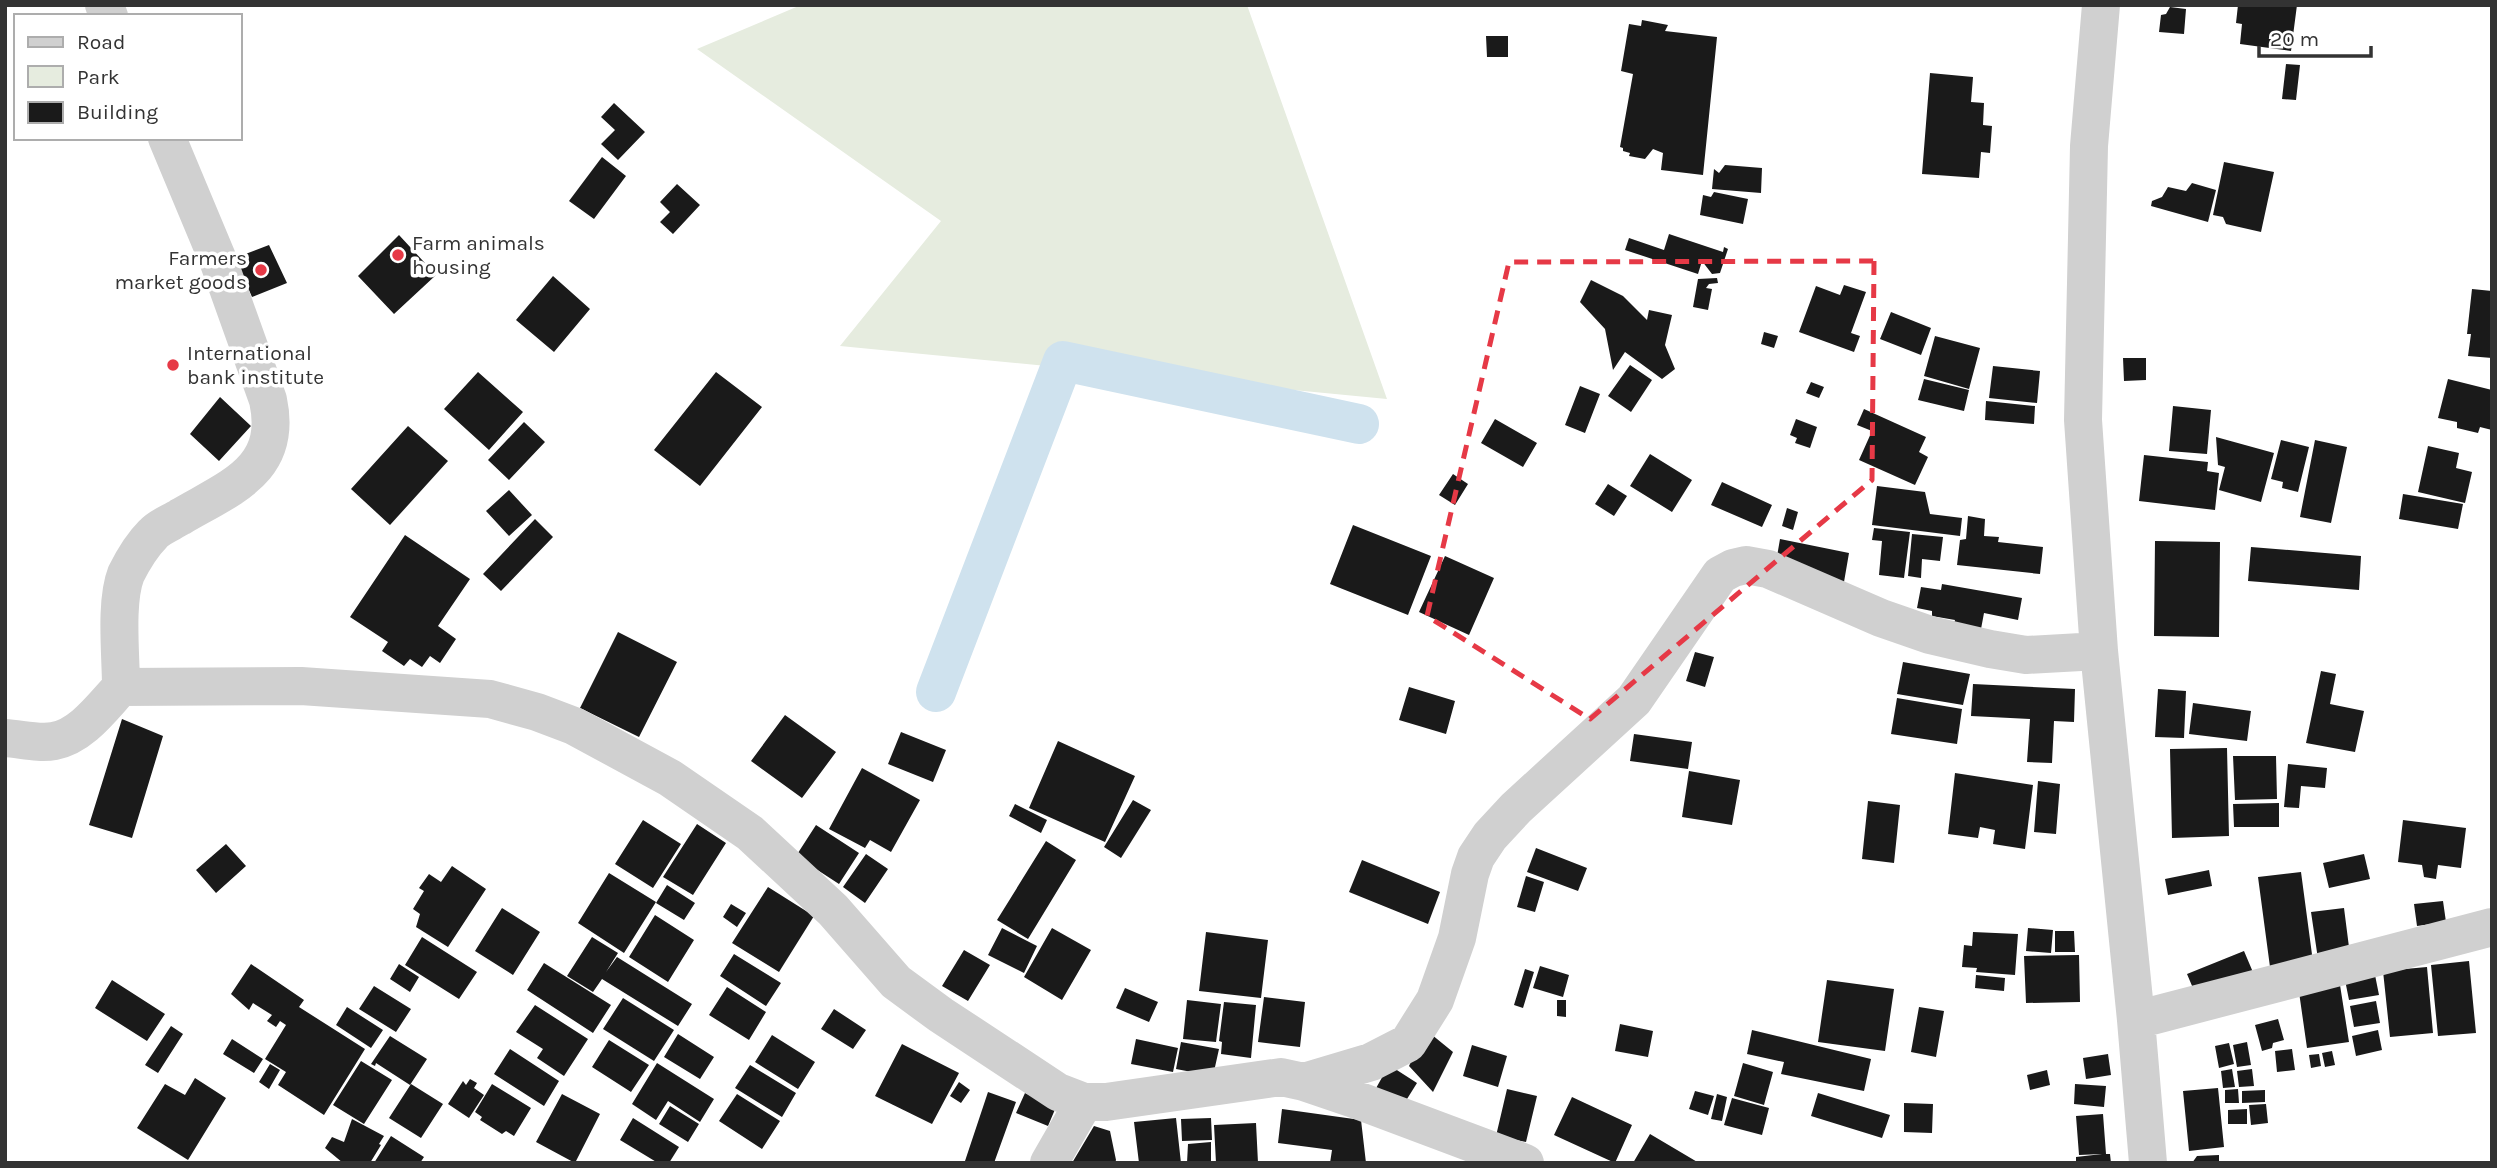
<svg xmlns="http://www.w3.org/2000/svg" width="2497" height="1168" font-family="Karla,sans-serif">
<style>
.green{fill:#e6ecdf}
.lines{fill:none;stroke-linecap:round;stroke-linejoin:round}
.canal{stroke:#cfe2ee;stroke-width:40}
.building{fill:#1a1a1a}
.street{stroke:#d0d0d0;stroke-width:38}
.marked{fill:none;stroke:#e63946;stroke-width:5;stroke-dasharray:14 9;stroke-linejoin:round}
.poi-dot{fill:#e63946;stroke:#fff;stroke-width:2.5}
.labels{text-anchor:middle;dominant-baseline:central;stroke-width:7;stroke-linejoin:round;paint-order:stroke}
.poi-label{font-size:21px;fill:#333;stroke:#fff;text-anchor:start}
</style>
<rect width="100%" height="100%" fill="#fff"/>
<path class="green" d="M801,5h446l140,394 -547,-53 101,-125 -244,-172z"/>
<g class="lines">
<path class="canal" d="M936,692l127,-331 296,63"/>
</g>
<path class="building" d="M2238,5h59l-6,46 -51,-7 2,-20 -6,-1z
M2170,7l16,2 -2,25 -25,-2 2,-17 5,-1z
M1642,20l26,5 -3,6 52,6 -14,138 -42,-5 2,-17 -10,-4 -8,10 -16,-3 1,-3 -7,-2v-3l-3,-1 13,-73 -12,-3 8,-47 12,2z
M1486,36h22v21h-21z
M2286,64l14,1 -4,35 -14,-1z
M1930,73l43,4 -2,25 13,1 -1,22 9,1 -2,27 -9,-1 -2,26 -57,-4z
M614,103l31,29 -27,28 -17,-16 14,-14 -14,-13z
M602,157l24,19 -32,43 -25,-18z
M2224,162l50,10 -13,60 -35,-8 -3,-7 -10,-2z
M1725,165l37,3 -1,25 -49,-4 2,-20 5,4z
M2192,183l24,7 -8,32 -57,-16 1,-5 10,-4 6,-10 18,4z
M677,184l23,21 -27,29 -13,-12 10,-10 -10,-10z
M1714,192l34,7 -5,25 -43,-9 3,-20 8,2z
M1669,234l54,18 1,-5 4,2 -8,24 -8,1 -10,-13 -4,13 -73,-24 4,-12 35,12z
M399,235l37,40 -42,39 -36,-38z
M269,245l18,38 -35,14 -17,-39z
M553,276l37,33 -36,43 -38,-32z
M1717,278l1,5 -9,1 -3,4 6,1 -4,21 -15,-3 5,-28z
M1591,280l32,16 24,24 2,-10 23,5 -7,30 10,24 -13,10 -37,-27 -12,18 -8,-41 -25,-27z
M1844,285l22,7 -15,41 9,3 -6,16 -55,-20 17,-46 24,9z
M2472,289l20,2v67l-24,-2 3,-22h-4z
M1891,312l40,16 -10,27 -41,-16z
M1764,332l14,4 -4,12 -13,-4z
M1935,336l45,12 -11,41 -45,-13z
M2123,358h23v22l-22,1z
M1630,365l22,15 -21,32 -23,-16z
M1993,366l47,5 -3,32 -48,-5z
M478,372l45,40 -34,38 -45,-41z
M716,372l46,35 -62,79 -46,-36z
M1924,379l45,11 -5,21 -46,-11z
M2448,379l44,11v40l-12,-3 -2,6 -21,-5v-6l-19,-4z
M1811,382l13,5 -5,11 -13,-5z
M1580,386l20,8 -15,39 -20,-8z
M220,397l31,29 -32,35 -29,-27z
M1986,401l49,5 -1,18 -49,-4z
M2173,406l38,4 -4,44 -38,-3z
M1864,409l62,28 -7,15 9,5 -13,28 -56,-25 13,-29 -15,-6z
M1495,419l42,24 -14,24 -42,-24z
M1796,419l21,8 -7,21 -15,-5 2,-5 -7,-3z
M524,422l21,20 -36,38 -21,-20z
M408,426l40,35 -58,64 -39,-36z
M2216,437l58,16 -13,49 -42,-12 6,-23 -7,-2z
M2281,440l28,7 -11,45 -16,-4 1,-6 -12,-3z
M2315,440l32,7 -16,76 -31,-6z
M2428,446l31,7 -3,15 16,4 -7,31 -47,-11z
M1650,454l42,26 -20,32 -42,-26z
M2144,455l64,7 -1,9 12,2 -4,37 -76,-9z
M1453,474l15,10 -13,21 -16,-10z
M1722,482l50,23 -10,22 -51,-22z
M1608,484l19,12 -13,20 -19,-12z
M1877,486l48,6 5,22 32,4 -2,18 -88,-11z
M509,490l23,25 -23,21 -23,-25z
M2403,494l60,10 -5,25 -59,-10z
M1787,508l11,4 -5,18 -11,-4z
M1968,516l17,3 -1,17 15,1 -1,5 45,5 -3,27 -83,-9 3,-25 6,-1z
M535,519l18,18 -52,54 -18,-17z
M1353,525l78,31 -23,59 -78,-31z
M1874,528l36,4 -6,46 -25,-3 3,-34 -10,-1z
M1912,534l31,3 -3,24 -18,-2 -1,19 -13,-2z
M405,535l65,44 -32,47 18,13 -16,24 -10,-7 -8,11 -12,-8 -6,7 -22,-15 6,-9 -38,-25z
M1780,539l69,14 -5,29 -69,-14z
M2155,541l65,1 -1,95 -65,-1z
M2251,547l110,9 -2,34 -111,-9z
M1445,556l49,22 -25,57 -50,-23z
M1942,584l80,14 -4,22 -34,-7 -3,16 -27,-5 1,-4 -23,-4v-5l-15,-3 4,-21 20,3z
M618,632l59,30 -38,75 -59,-29z
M1695,652l19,5 -9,30 -19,-6z
M1903,662l67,12 -7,31 -66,-11z
M2321,671l15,3 -6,30 34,7 -9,41 -49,-9z
M1973,684l102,5 -1,33 -20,-1 -2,42 -25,-1 3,-43 -59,-3z
M1409,687l46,14 -9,33 -47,-14z
M2158,689l28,2 -2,47 -29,-1z
M1897,698l65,11 -5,35 -66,-10z
M2193,703l58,8 -4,30 -58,-7z
M785,715l51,37 -34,46 -51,-37z
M122,719l41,17 -31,102 -43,-13z
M901,732l45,18 -13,32 -45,-18z
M1634,734l58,8 -4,27 -58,-8z
M1058,741l77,35 -30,66 -76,-34z
M2227,748l2,88 -57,2 -2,-89z
M2233,756h43l1,43 -42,1z
M2288,764l39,4 -2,20 -24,-2 -2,22 -15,-1z
M862,768l58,32 -29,52 -21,-12 -5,8 -36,-19z
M1689,771l51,9 -8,45 -50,-8z
M1955,773l78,12 -8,64 -32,-5 2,-14 -15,-3 -2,11 -30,-4z
M2038,781l22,3 -4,50 -22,-2z
M1133,800l18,10 -30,48 -17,-11z
M1868,801l32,4 -6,58 -32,-4z
M2279,803v24h-45l-1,-23z
M1015,804l32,16 -6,13 -32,-17z
M643,820l38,24 -28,44 -38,-24z
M2403,820l63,8 -5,40 -23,-3 -2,14 -12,-2 -2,-12 -24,-3z
M697,824l29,19 -33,52 -30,-18z
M816,825l43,28 -20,31 -43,-28z
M1046,841l30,19 -48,79 -31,-19z
M226,844l20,22 -30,27 -20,-23z
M1536,848l51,20 -9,23 -51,-19z
M866,854l22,15 -23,34 -22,-16z
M2364,854l6,25 -41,9 -6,-25z
M1362,860l78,32 -12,32 -79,-32z
M452,866l34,23 -38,58 -32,-20 4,-13 -7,-5 11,-18 -5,-3 10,-14 12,8z
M2209,870l3,16 -44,9 -3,-16z
M2301,872l12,90 -43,5 -12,-90z
M609,873l47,29 -32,51 -46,-30z
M1526,876l18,6 -9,30 -18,-5z
M667,885l28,18 -11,17 -28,-17z
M768,887l46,29 -35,56 -47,-29z
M2443,901l3,21 -29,4 -3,-22z
M731,904l15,9 -9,14 -14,-10z
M502,908l38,24 -27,43 -38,-24z
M2344,908l6,47 -32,4 -7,-47z
M655,915l39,25 -26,42 -39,-25z
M1002,928l35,18 -13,27 -36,-18z
M1052,928l39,22 -29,50 -38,-23z
M2028,928l25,2 -2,23 -25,-2z
M2055,931h19l1,21h-20z
M1206,932l62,8 -7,58 -62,-7z
M1973,932l45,2 -3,41 -39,-3 1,-4 -15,-1 2,-22 8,1z
M422,937l55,35 -18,27 -54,-34z
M592,937l26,16 -12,19 11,-15 75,47 -14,22 -76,-47 -9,13 -26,-16z
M964,950l26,15 -22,36 -26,-15z
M2244,951l11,26 -57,23 -11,-26z
M734,954l47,29 -15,23 -46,-30z
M2079,955l1,47 -54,1 -2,-47z
M2469,961l7,72 -38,3 -7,-71z
M544,963l67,42 -18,28 -66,-43z
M251,964l53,36 -5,7 66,42 -41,66 -46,-30 8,-13 -21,-13 21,-34 -6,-4 -4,6 -9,-6 5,-6 -19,-12 -4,7 -18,-16z
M399,964l20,13 -9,15 -20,-13z
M1540,966l29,9 -6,22 -30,-9z
M2427,967l6,66 -43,4 -7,-66z
M1525,969l9,3 -11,36 -9,-3z
M1976,975l29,3 -1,13 -29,-3z
M2375,975l4,20 -30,5 -4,-20z
M112,980l53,34 -18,27 -52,-33z
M1827,980l67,9 -9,62 -67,-9z
M2340,985l9,57 -42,6 -8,-56z
M374,986l37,23 -15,23 -37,-23z
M727,987l39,25 -17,28 -40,-25z
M1125,988l33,14 -9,20 -33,-14z
M1264,997l41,5 -5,45 -42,-5z
M623,998l51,32 -20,31 -51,-32z
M1187,1000l34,4 -5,38 -33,-3z
M1557,1000h9v17l-9,-1z
M2376,1001l4,22 -26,4 -4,-21z
M1224,1002l32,3 -5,53 -30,-4 1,-12 -3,-1z
M535,1005l53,34 -24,37 -27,-18 6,-9 -27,-17z
M347,1007l36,23 -12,18 -35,-23z
M1919,1007l25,4 -8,46 -25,-5z
M834,1009l32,21 -13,19 -32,-20z
M2278,1019l6,21 -11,3 -1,5 -10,3 -7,-26z
M1620,1024l33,7 -5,26 -33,-6z
M171,1026l12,8 -25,39 -13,-8z
M1426,1030l27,22 -20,40 -24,-26z
M1752,1030l119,29 -7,32 -83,-17 3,-12 -37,-8z
M2378,1030l4,20 -26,6 -4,-20z
M678,1034l36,23 -14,22 -36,-22z
M772,1035l43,27 -17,27 -43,-27z
M390,1036l37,23 -17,26 -34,-22 -1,3 -4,-2z
M232,1039l31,20 -9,14 -31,-19z
M1136,1039l42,9 -5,24 -42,-8z
M609,1040l40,25 -18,27 -39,-25z
M1181,1042l38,7 -6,27 -37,-7z
M2247,1042l4,23 -14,2 -4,-22z
M2229,1043l5,21 -15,4 -4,-22z
M902,1044l57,29 -27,51 -57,-28z
M1472,1045l35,11 -9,31 -35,-11z
M510,1049l49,32 -15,25 -50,-32z
M2292,1049l3,21 -18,2 -2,-21z
M2332,1051l3,14 -10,2 -3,-14z
M2108,1054l3,21 -25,4 -3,-21z
M2319,1054l2,12 -10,2 -2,-13z
M361,1061l31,19 -28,44 -31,-19z
M657,1063l57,36 -14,23 -32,-21 -12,19 -24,-16z
M1743,1063l30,9 -9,33 -30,-9z
M270,1064l10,6 -11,19 -10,-7z
M750,1065l46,28 -14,24 -47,-29z
M1389,1065l28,18 -15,24 -27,-17z
M2232,1069l3,18 -12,1 -2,-17z
M2252,1069l2,17 -15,1 -2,-16z
M2047,1070l3,15 -20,5 -3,-15z
M195,1078l31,20 -38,62 -51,-32 28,-44 20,11z
M470,1079l7,4 -3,5 10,7 -15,23 -21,-14 15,-23 3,4z
M959,1082l11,8 -9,13 -11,-7z
M411,1084l32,20 -22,34 -32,-20z
M492,1084l39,24 -17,28 -8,-5 -4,3 -22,-14 2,-3 -7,-5z
M2075,1084l31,2 -2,21 -30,-3z
M2218,1088l6,59 -35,4 -6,-60z
M1507,1089l30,7 -11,46 -30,-6z
M2238,1089l1,14h-14v-13z
M2265,1090v12l-23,1v-12z
M1695,1091l19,5 -6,19 -19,-6z
M988,1092l28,10 -22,61h-24l-5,-2z
M1025,1093l31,14 -8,19 -32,-13z
M1818,1093l72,22 -8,23 -71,-22z
M562,1094l38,20 -25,49 -39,-21z
M737,1094l43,27 -18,28 -43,-28z
M1717,1094l10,3 -5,24 -11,-2z
M1572,1097l60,28 -17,38 -61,-28z
M1732,1098l37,10 -7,27 -38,-10z
M1904,1103l29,1 -1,29 -28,-1z
M2266,1104l2,19 -17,2 -2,-20z
M670,1106l29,18 -11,18 -29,-18z
M1282,1109l79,11 5,43h-36l2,-13 -54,-7z
M2247,1109v15h-19v-14z
M2103,1114l3,40h4l1,9h-35v-6l26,-3 -23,1 -3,-39z
M633,1118l46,29 -10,16h-11l-38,-23z
M1176,1118l5,45h-42l-5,-41z
M1211,1118l1,22 -30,1 -1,-22z
M352,1119l32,17 -5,8 2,1 -11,18h-27l-18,-15 7,-11 12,5z
M1256,1123l2,40h-42l-2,-38z
M1094,1126l16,5 6,29 -1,3h-43z
M1650,1134l49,29h-66z
M391,1136l33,21 -4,6h-46z
M1211,1142v21h-24l1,-19z
M2219,1155v8h-27l5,-7z"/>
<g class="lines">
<path class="street" d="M104,5l5,11
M2101,5l-12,141 -6,274 16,231 37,369 12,143
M121,687c0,-31 -6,-85 5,-113 6,-12 17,-30 27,-40 6,-7 19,-12 27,-17 51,-30 103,-47 88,-117l-50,-140 -51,-122
M5,738c16,1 34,6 49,3 28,-5 49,-35 67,-54l180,-1 189,13 47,13 37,14 96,52 80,55 83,77 63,72 45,33 117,77 26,10h22l175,-25 23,5 53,18 168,63
M2136,1020l356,-93
M1304,1082l67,-20 37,-19 27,-43 22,-62 13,-64 6,-17 14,-21 26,-28 118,-108 86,-125 13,-7 13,-3 22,4 113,49 49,17 60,14 36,6 73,-4
M1049,1163l35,-61"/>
</g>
<path class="marked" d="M1874,261l-2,219 -282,239 -163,-103 82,-354z"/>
<g class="poi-dot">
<circle cx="398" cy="255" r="7"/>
<circle cx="261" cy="270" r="7"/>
<circle cx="173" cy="365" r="7"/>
</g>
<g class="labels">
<g class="poi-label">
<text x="412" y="243">Farm animals<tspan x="412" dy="24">housing</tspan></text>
<text x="247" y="258" text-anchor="end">Farmers<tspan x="247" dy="24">market goods</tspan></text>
<text x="187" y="353">International<tspan x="187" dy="24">bank institute</tspan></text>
</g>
</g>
<rect width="2497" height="1168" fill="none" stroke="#333333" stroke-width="14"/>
<rect x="14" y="14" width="228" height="126" fill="#ffffff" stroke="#adadad" stroke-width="2"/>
<rect x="28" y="37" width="35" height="10" fill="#d0d0d0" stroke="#adadad" stroke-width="2"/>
<text x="77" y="49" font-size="21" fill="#333333">Road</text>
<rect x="28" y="66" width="35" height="21" fill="#e6ecdf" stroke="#adadad" stroke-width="2"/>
<text x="77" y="84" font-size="21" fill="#333333">Park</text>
<rect x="28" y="102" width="35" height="21" fill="#1a1a1a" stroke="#adadad" stroke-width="2"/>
<text x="77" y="119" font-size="21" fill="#333333">Building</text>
<path d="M2259 46v10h112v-10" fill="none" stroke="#333333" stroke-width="3.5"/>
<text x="2270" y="46" font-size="21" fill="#333333" stroke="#ffffff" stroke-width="5" paint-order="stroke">20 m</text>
</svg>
